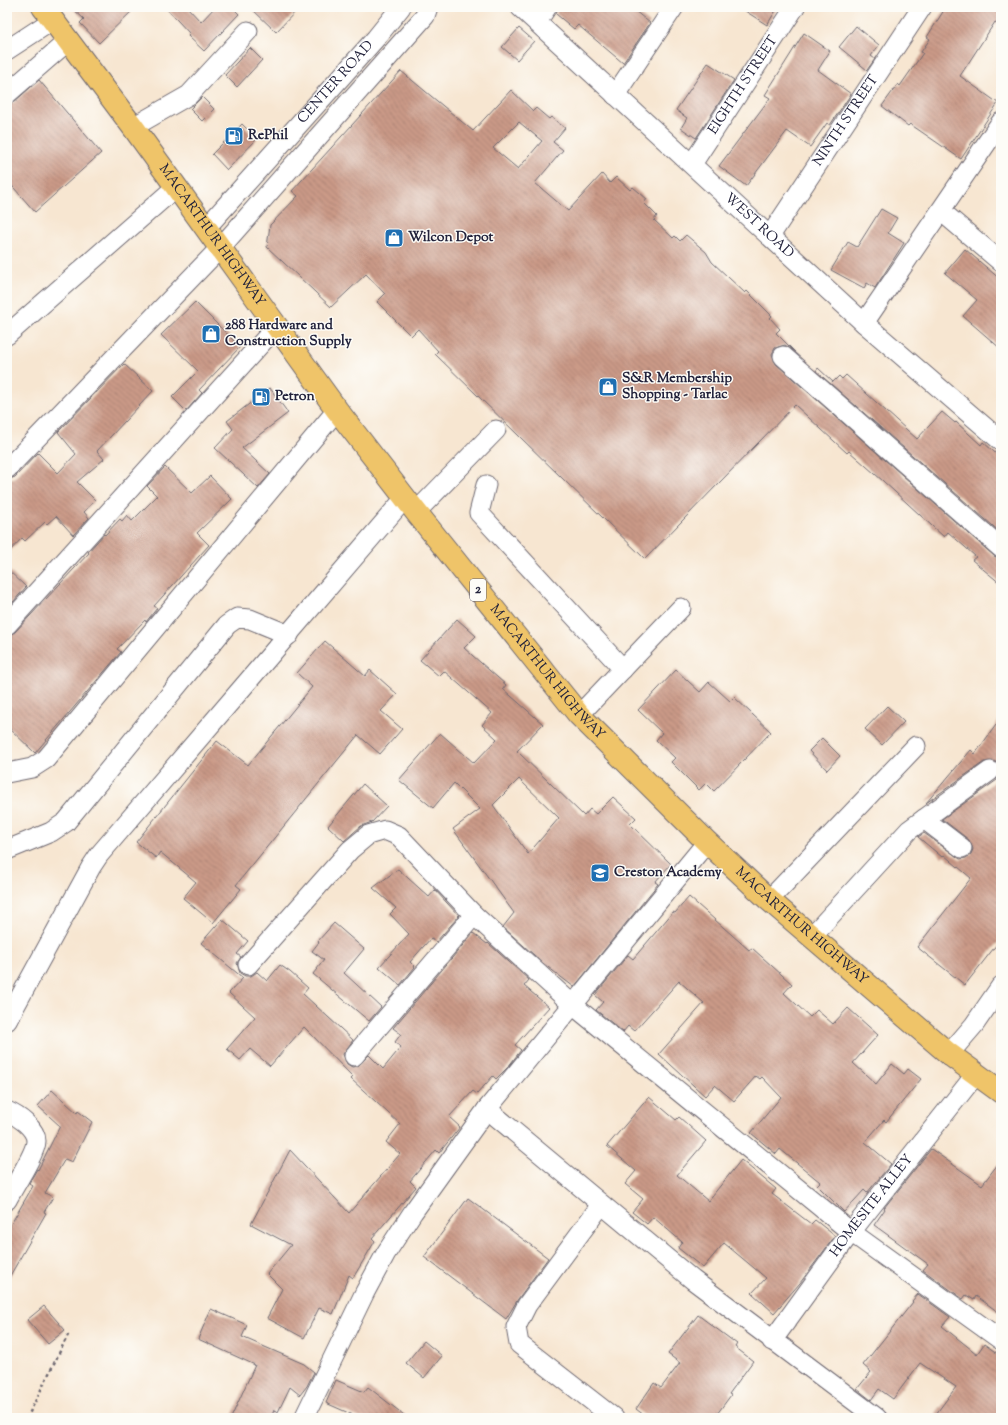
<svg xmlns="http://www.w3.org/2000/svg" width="1008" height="1425" font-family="'Sorts Mill Goudy',serif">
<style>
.building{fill:url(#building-back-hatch);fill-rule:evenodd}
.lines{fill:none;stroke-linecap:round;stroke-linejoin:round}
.minor-casing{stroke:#6d6770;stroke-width:21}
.highway-casing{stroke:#6d6770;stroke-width:24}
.path{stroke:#6d6770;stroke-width:2.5;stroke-dasharray:3 3;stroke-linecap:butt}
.minor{stroke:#fff;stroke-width:19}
.highway{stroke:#efc469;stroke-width:22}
.labels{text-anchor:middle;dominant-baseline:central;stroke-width:3;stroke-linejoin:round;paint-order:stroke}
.shield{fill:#fdfcf7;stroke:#646373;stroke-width:1}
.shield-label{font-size:13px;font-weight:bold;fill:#22223b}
.street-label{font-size:14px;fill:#22223b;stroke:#fdfcf7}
.poi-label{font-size:14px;font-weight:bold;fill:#22223b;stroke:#fdfcf7;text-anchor:start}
</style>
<defs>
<pattern id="building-back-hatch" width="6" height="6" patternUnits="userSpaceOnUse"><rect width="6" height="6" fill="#ca9a87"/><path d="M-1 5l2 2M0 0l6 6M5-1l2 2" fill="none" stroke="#a47d70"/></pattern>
</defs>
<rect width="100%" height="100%" fill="#fdfcf7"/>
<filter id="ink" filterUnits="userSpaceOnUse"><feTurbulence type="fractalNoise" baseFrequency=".025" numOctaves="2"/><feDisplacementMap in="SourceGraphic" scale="8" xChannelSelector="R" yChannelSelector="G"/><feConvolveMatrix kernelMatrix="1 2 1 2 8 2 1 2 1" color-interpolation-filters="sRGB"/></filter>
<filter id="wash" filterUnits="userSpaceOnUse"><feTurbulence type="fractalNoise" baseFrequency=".012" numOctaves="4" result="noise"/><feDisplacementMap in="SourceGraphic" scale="16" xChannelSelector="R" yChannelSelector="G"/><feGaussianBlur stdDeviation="0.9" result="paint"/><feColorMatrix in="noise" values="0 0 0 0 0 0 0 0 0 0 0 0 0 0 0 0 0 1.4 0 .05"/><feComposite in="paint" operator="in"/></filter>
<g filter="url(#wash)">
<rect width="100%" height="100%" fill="#f7e6d1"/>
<g id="blocks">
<path class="building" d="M71,7h65l-37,36 -19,-20 4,-4z
M165,7h22l14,15 14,-15h17l7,7 -35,37 -16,-15 2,-2z
M250,7h50l-24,25z
M558,7h72l20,16 -27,40 -45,-38 -4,4 -18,-15z
M739,7h39l-11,18z
M946,7h55v19l-6,-4 -35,54 38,27 -37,56 -51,-35 -2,2 -26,-20 16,-22 2,2 23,-33 -2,-1 9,-13 -3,-2z
M856,26l23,19 -8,11 4,3 -8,11 -28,-23z
M519,28l15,13 -17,19 -15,-13z
M804,33l26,18 -12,19 33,24 -21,31 -3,-2 -17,24 -23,-16 -41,55 -27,-20 51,-68 -5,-3z
M250,48l12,12 -25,27 -12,-12z
M708,63l26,17 -38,58 -15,-10 6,-10 -11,-8z
M401,71l72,60 38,-41 22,21 3,-3 13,11 2,-2 14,11 -12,14 10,8 -28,33 33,28 34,-37 8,9 6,-6 14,13 3,-3 14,12 -3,4 13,13 -3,4 19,18 2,-2 5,5 6,-6 20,17 6,10 33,31 2,-2 25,25 -2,2 10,11 -4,4 19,19 -10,-7 -10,3 -3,6 4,10 218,192 7,3v25l-29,-24 4,-3 -11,-10 -17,-15 -4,5 -61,-56 -34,-30 -2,2 -52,-48 -150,154 -210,-205 3,-3 -20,-22 -7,7 -34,-34 8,-8 -19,-20 -35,33 -64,-60 3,-22 28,-29 -6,-5zM519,122l23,19 -24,28 -25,-21z
M39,80l62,73 -66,59 -28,-32v-75l7,-3z
M202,97l12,12 -12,12 -12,-12z
M242,124l15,15 -30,31 -15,-16z
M881,209l16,9 -9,15 16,10 -29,45 -8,-5 -3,5 -33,-18 17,-28 9,5z
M965,249l36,31v69l-38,-33 14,-16 -32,-27z
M195,302l45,45 -41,43 3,3 -16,18 -14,-14 26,-26 -37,-36z
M124,364l29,27 -56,60 7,8 -27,23 18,18 -11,12 5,6 -16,17 -17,-19 -9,8 -2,-2 -20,19 -3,-3 -15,16v-74l8,-3 23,-24 20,20 18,-19 -18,-22z
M818,368l15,14 6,-6 3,3 4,-4 71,64 25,-27 13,11 1,-1 25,23 2,-3 18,16v75l-185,-162z
M270,388l18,25 -46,35 28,26 -12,14 -43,-40 18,-19 -6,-8z
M165,467l27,26 18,-17 22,23 -35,34 12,12 -55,61 3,2 -11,14 -1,-2 -28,29 4,3 -86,101 -28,-27v-90l8,-4 74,-79 -1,-1 16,-18 1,1 15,-16 2,2 5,-6 5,6 25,-25 -10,-10z
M7,569l19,18 -19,22z
M457,619l19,17 -12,12 42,37 -3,4 40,35 -26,27 67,65 6,-7 6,5 17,-17 23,21 -6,6 41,40 -16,18 3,2 -84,103 -30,-23 -41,-37 11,-14 -61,-84 27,-20 -26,-26 -21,25 -34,-28 41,-47 34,30 23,-24 -15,-14 10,-12 -48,-42 -5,5 -19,-16zM519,779l40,39 -31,36 -35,-49z
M325,641l40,35 5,-6 27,24 -16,17 21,18 -22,25 -22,-19 -122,150 5,4 -28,34 -30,-25 13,-16 -36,-30 -4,6 -20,-16 81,-101 31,24 64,-78 -15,-14z
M676,670l24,22 9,-10 21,19 4,-4 37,35 -57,59 -8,-8 -7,7 -28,-28 4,-4 -19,-18 6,-7 -24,-23z
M887,706l17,16 -22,23 -17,-16z
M1001,718v221l-36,46 -48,-38 54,-69 -27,-23 -2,2 -24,-20 6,-4 36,26 6,-1 5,-4 2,-5 -4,-9 -27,-21 55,-39 4,-10 -2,-6 -5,-3 -10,1 -58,41 45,-53 4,4z
M822,738l18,18 -13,14 -18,-19z
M363,784l24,22 -15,16 -11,4 -17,15 -16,-15z
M398,869l31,28 6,-7 24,26 -23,26 -5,-4 -21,24 5,5 -15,18 -21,-18 30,-33 -19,-20 6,-6 -23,-20z
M689,897l60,53 3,-2 40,36 -8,9 26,24 7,-7 16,14 15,-16 30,27 -25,28 23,21 16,-20 12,10 4,-5 13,10 -35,43 -2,-2 -19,22 26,22 -24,29 -3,-3 -20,22 -27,-27 3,-3 -40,-33 -4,5 -25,-21 30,-36 -19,-20 -2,2 -4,-3 -22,25 -19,-16 -10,11 -46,-42 45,-51 -25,-22 -45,50 -6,-5 -5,6 -27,-22 7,-8 -8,-7 33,-40 5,4 40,-47 2,1z
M222,919l26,22 -11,13 4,3 -4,6 3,10 5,3h6l6,-4 10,9 13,-16 10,7 18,16 -5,6 50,46 -10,14 4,10 5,3 6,-1 11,-11 14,14 18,-22 -6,-5 6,-8 -8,-6 80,-95 14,11 1,-1 41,37 -5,6 25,21 -34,38 6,5 -13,17 -12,12 -3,-3 -16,18 -4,-3 -24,26 11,10 -21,26 -3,-3 -26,31 6,6 -44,51 3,3 -22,37 -4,-3 -16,39 -14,-6 -15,30 -37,-20 15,-29 -15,-15 24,-29 -40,-21 39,-74 59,63 51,-59 -14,-12 14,-18 -49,-45 2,-2 -49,-50 -34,39 -20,-17 -10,11 -13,-11 28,-32 -26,-24 14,-15 -42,-35z
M334,923l30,26 -20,24 37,34 -12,14 -56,-47 11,-14 -12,-9 7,-9 -1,-1z
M52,1090l25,23 1,-2 14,11 -20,40 -7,-3 -20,34 8,4 -9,15 2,1 -39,68v-50l26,-45 -4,-3 8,-14 1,1 22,-44 -22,-20z
M649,1097l27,23 3,-3 27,24 -29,34 31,26 33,-41 35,29 -4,5 39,30 4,-4 20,16 -35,47 -26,30 -22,-20 14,-15 -42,-35 -21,25 -25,-20 4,-6 -29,-25 -6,7 -15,-12 11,-13 -18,-15 11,-13 -29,-25z
M931,1149l51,36 19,-25v154l-25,-18 -2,4 -8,-5 -3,4 -40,-29 5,-6 -54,-39 11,-16 -1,-1z
M468,1198l80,60 -30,41 -12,20 -82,-62z
M918,1294l32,23 -8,9 35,28 7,-10 17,12v62h-68l23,-31 -36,-24 -27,36 -14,-10 -8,11 -14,-11 14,-17 -8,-7 50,-63 -1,-1z
M44,1306l21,24 -17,14 -21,-24z
M211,1309l36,16 -5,12 62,27 10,8 -7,14 -7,9 -10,-8 -12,25 -4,-2 -3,8h-40l24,-53 -57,-26z
M698,1315l39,29 -2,3 18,14 -24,33 2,1 -17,23h-66l-12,-9 18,-26 7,5 19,-25 -12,-9z
M424,1341l18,15 -18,22 -18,-15z
M336,1380l28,12 4,-5 40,31h-48l-34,-15z"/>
</g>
</g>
<g filter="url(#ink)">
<use href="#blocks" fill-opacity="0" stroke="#6d6770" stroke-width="1"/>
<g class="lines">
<defs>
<g id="minor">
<path id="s1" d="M520,7l344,316 137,118"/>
<path d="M537,22l10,-15"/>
<path d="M7,50l46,-30"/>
<path d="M7,94l62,-54"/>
<path d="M615,95l59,-88"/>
<path d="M133,127l56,-32 59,-64"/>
<path id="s2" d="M692,164l103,-157"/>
<path d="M941,211l60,51"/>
<path id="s3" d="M206,228l170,-190 25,-31"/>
<path id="s4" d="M770,236l152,-229"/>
<path d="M864,323l137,-201"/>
<path d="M7,335l169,-148"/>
<path d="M783,356l218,192"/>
<path d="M7,469l213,-221 174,-197 31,-35 3,-9"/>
<path d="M486,485l-7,28 144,156"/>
<path d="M416,512l80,-82"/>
<path d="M7,625l269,-298"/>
<path d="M579,715l102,-107"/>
<path d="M7,773l25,-5 14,-9 291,-349"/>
<path d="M924,819l38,29"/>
<path d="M7,850l44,-18 15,-10 161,-197 10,-7 13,1 39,16"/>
<path d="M769,900l147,-154"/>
<path d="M811,937l98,-107 81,-59"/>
<path d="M248,965l102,-115 18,-15 17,-5 14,6 75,79 100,91 277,226 150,108"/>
<path d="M7,1021l84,-154 8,-12 306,-357"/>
<path d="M949,1054l25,-29 27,-39"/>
<path d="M354,1056l120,-141"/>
<path d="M487,1109l206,171 184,138"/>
<path d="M7,1111c11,5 29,17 29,30 0,12 -23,47 -29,59"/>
<path d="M601,1205l-74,100 -11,22 3,17 95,74"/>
<path id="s5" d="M772,1341l79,-109 125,-158"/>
<path d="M304,1418l61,-126 21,-39 27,-41 74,-103 220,-267"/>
</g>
<g id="highway">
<path id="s6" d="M43,7l90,120 204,283 79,102 163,203 128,127 62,58 180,154 52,38"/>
</g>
</defs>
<use href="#minor" class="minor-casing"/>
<use href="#highway" class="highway-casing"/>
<path class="path" d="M27,1418l42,-85"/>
<use href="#minor" class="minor"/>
<use href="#highway" class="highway"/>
</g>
</g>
<defs>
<symbol id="fuel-square" viewBox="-11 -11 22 22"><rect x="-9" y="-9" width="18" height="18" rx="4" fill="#1f6fb2" stroke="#fdfcf7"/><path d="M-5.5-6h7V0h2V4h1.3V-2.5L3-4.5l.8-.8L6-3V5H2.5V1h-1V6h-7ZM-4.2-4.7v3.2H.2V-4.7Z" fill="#fff"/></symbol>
<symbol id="shop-square" viewBox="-11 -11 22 22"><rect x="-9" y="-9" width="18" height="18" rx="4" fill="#1f6fb2" stroke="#fdfcf7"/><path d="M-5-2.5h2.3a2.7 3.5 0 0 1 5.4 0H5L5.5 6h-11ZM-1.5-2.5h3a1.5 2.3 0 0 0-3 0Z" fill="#fff"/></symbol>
<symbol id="school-square" viewBox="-11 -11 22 22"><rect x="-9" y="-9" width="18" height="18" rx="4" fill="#1f6fb2" stroke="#fdfcf7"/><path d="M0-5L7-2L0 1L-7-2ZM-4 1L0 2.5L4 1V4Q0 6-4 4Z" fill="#fff"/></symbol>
</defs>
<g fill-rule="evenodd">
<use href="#fuel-square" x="223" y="125" width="22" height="22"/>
<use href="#shop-square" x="383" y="227" width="22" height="22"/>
<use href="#shop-square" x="200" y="323" width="22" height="22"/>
<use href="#shop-square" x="597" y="376" width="22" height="22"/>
<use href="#fuel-square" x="250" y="386" width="22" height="22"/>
<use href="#school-square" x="589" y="862" width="22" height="22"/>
</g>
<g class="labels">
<rect class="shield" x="470" y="579" width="16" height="22" rx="3"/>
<g class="shield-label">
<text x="478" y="590">2</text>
</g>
<g class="street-label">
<text stroke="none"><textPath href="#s3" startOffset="195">CENTER ROAD</textPath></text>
<text stroke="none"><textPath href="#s2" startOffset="94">EIGHTH STREET</textPath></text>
<text stroke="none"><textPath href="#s4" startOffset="138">NINTH STREET</textPath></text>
<text stroke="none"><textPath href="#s1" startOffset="324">WEST ROAD</textPath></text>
<text stroke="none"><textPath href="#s6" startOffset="284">MACARTHUR HIGHWAY</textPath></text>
<text stroke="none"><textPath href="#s6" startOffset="835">MACARTHUR HIGHWAY</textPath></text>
<text stroke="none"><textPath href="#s6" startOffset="1195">MACARTHUR HIGHWAY</textPath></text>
<text stroke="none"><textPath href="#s5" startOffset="168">HOMESITE ALLEY</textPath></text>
</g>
<g class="poi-label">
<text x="248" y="136">RePhil</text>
<text x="408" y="238">Wilcon Depot</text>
<text x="225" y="326">288 Hardware and<tspan x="225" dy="16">Construction Supply</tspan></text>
<text x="622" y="379">S&amp;R Membership<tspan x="622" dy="16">Shopping - Tarlac</tspan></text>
<text x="275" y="397">Petron</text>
<text x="614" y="873">Creston Academy</text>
</g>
</g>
<rect width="1008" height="1425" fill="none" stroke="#fdfcf7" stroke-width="24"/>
</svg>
